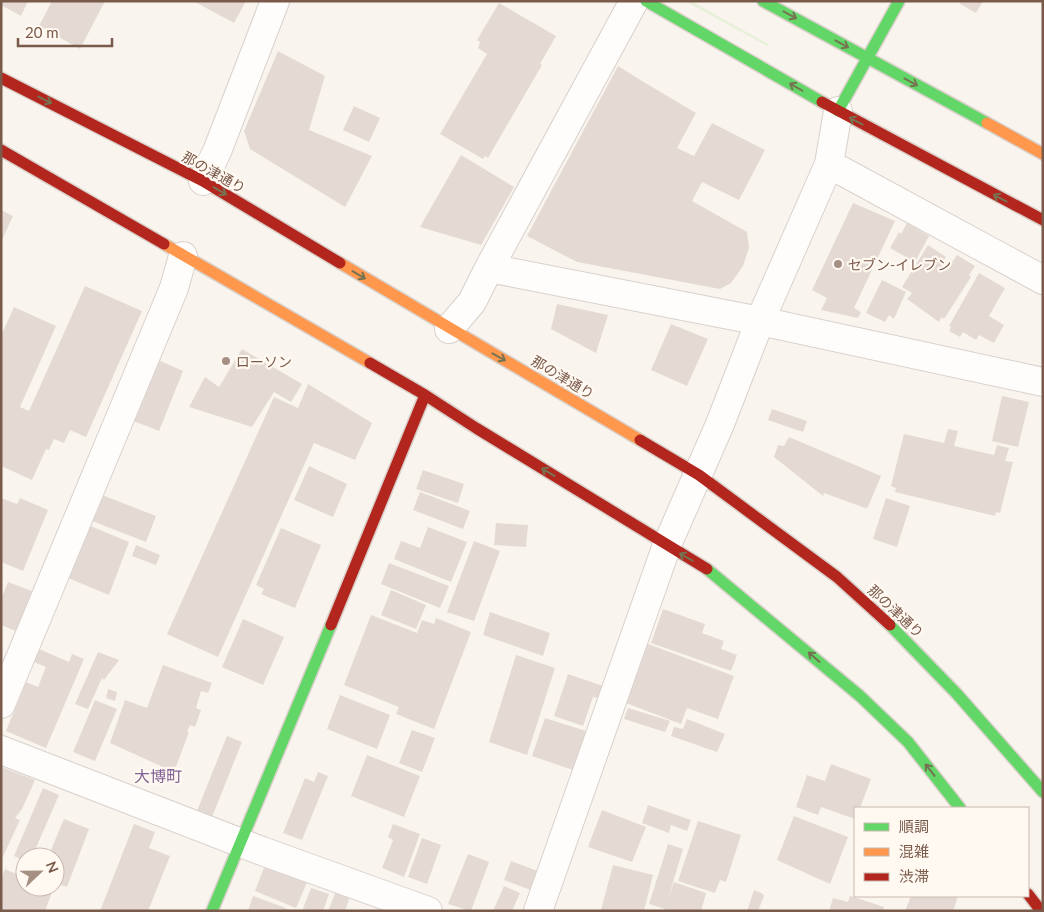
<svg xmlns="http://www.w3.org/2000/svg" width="1044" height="912" font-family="Lato,'Noto Sans JP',sans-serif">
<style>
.green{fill:#e7f0d9}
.building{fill:#e4dad3}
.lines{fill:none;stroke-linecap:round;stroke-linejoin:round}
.street-casing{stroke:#d9d1cc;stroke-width:30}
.fast-casing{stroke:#d9d0ca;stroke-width:14}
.slow-casing{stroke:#d9d0ca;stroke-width:14}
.jam-casing{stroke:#d9d0ca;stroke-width:14}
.street{stroke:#fefdfc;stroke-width:28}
.fast{stroke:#63d668;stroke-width:11}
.slow{stroke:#ff974d;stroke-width:11}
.jam{stroke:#b3261e;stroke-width:11}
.oneway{stroke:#757351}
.poi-dot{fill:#a69084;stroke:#fff9f2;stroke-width:2}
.labels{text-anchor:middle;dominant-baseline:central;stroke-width:4.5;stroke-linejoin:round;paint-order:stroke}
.street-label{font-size:14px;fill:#7a5a4b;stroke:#fff9f2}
.poi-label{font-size:14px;fill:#7a5a4b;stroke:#fff9f2;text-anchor:start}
.quarter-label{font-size:16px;fill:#836496;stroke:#fff9f2}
</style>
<rect width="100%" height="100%" fill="#f9f4ee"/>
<path class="green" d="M685,1h6l77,43 -1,2z"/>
<path class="building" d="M1,1h27l-7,15 -20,-11z
M52,1h53l-25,48 -41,-23z
M198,1h48l-12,22 -37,-20z
M961,1h22l-7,12 -16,-9z
M499,3l57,33 -16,28 2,1 -54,93 -3,-2 -2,3 -43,-25 47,-80 -9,-6 2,-6 -3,-2z
M278,51l47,25 -16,54 63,26 -27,51 -95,-58 -6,-18z
M618,66l24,15 54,32 -19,35 17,8 18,-33 53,27 -26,50 -37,-18 -10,19 55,31 2,16 -6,18 -12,17 -11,6 -143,-27 -50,-26z
M354,106l26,12 -11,24 -26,-12z
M461,155l53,32 -33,58 -61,-18z
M853,203l42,18 -41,87 7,4 -3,6 -37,-8 6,-12 -15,-8z
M1,210l12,6 -12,26z
M907,223l22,13 -14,26 -25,-14 9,-16 2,2z
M928,245l18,12 -3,4 7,4 7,-10 18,11 -6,9 2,2 -27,42 -3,-2 -2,5 -32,-23 5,-6 -10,-6z
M979,273l26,15 -16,28 15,9 -10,18 -15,-8 -3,5 -13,-8 -3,5 -11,-6 2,-4 -2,-1z
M882,280l24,12 -12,27 -5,-4 -4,7 -19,-9z
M85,286l57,25 -56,126 -16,-7 -6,13 -10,-4 -5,11 -3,-1 -14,31 -31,-14v-130l13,-29 42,19 -36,81 9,4z
M557,304l51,11 -12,38 -45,-24z
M671,324l37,15 -21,47 -36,-16z
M242,349l60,35 -11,18 -17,-10 -22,35 -63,-20 16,-30 14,10z
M156,359l27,12 -24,60 -28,-11z
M308,384l64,39 -17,37 -41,-17 -96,214 -51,-23 107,-237 24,11z
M1002,396l27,6 -11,45 -26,-6z
M772,409l35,12 -4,11 -35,-12z
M948,429l10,2 -4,15 40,9 3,-10 12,3 -4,13 8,1 -13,51 -4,-1 -1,4 -100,-24 1,-4 -5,-2 13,-52 40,9z
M789,437l92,39 -13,31 -3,1 -41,-15 -1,3 -49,-39 4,-12 6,1z
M309,466l38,18 -14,33 -39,-17z
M423,470l41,14 -6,19 -42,-14z
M420,492l50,19 -7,18 -50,-19z
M102,495l54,21 -10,26 -54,-21z
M1,498l16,6 3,-6 28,12 -25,61 -22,-9z
M886,498l24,8 -13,41 -24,-8z
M496,523l32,2 -2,22 -32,-2z
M88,525l41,17 -20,53 -41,-17z
M428,527l39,15 -16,40 -57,-23 7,-18 19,7z
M281,528l40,17 -26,63 -34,-14 3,-5 -8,-4z
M474,541l26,10 -26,70 -27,-9z
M136,545l24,10 -4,10 -24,-9z
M389,563l60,23 -9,22 -59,-24z
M8,582l24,9 -16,40 -15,-6v-26z
M391,590l35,15 -10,24 -35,-14z
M663,609l42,15 -3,9 22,8 -3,8 16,6 -6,16 -80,-28z
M490,612l60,21 -7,23 -60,-21z
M371,615l46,18 5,-13 12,4 2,-6 35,14 -37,97 -38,-15 3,-7 -55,-22z
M243,619l41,18 -21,48 -41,-18z
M648,644l86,32 -16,43 -31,-11 -6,16 -55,-21z
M39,649l30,13 3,-8 12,5 -38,89 -40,-17 20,-49 12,5 8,-20 -12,-5z
M98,652l21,8 -15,20 -2,-2 -14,31 -13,-5z
M516,655l39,13 -28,87 -38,-13z
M163,665l49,18 -4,10 -7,-2 -5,17 5,2 -6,17 -5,-2 -3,6 2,1 -15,40 -64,-29 15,-43 22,8z
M568,674l38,13 -5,12 -8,-2 -10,29 -29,-10z
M108,689l9,3 -2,9 -9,-3z
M340,695l50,20 -13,34 -50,-20z
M95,700l22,9 -22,52 -22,-9z
M628,708l42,13 -5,11 -41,-13z
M545,718l44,14 -13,39 -44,-15z
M687,719l38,15 -8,18 -46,-16 3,-9 9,2z
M412,730l23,8 -13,34 -23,-9z
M227,736l15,6 -30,75 -15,-6z
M367,755l53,21 -16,41 -53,-21z
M831,764l40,15 -11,29h-5v11l-34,-12 -3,8 -22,-8 11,-32 18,6z
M1,767l34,13 -13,29 -7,9 5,2 -19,41z
M318,772l10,4 -26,64 -19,-7 22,-55 9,4z
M43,788l16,7 -27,62h-7v4l-11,-5z
M648,805l43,15 -4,11 -16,-6 -2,8 -27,-10z
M602,810l44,17 -14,35 -44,-15z
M794,816l54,21 -18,47 -53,-24z
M64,819l25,10 -22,58 -12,-4v-26h-7z
M698,821l43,14 -15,47 -6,-2 -5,13 -37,-12z
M134,824l21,8 -6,16 21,8 -22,55h-48z
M393,824l27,10 -16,43 -22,-9 11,-28 -5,-3z
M422,838l19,7 -14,39 -19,-7z
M668,844l15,5 -15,50 6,-17 32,11 -5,18h-36v-2l-16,-5z
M468,854l21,8 -18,49 -23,-7z
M511,861l32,12 -7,19 -32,-12z
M265,865l43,15 -12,28 -41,-17z
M613,865l40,10 -9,36 -43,-1z
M5,869l20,9v9h22l6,3 -8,21h-44v-32z
M504,886l16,7 -8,18h-19z
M311,888l18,6 -6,17h-21z
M754,890l9,4 1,2 -6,15h-11z
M336,891l14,5 -5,15h-17z
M253,896l30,11 9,4h-44z
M850,896l34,11 -1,4h-54l4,-13 15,4z
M911,896h47l-5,15h-48z"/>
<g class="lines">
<defs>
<path id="street" d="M829,164l214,116
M203,181l15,-32 57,-148
M489,268l145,-267
M449,329l23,-27 17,-34 271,53 283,61
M1,704l173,-416 9,-32
M1,750l261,101 166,60
M538,911l129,-366 53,-121 40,-103 69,-157 9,-53"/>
<path id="fast" d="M646,1l176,101
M763,1l224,122
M838,111l61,-110
M707,569l153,127 48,46 52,66
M890,625l67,69 86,98
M212,911l119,-286"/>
<path id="slow" d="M987,123l56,31
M164,244l206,119
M340,263l300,177"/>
<path id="jam" d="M1,78l202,103 137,82
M822,102l221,118
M1,150l163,94
M370,363l55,32 51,33 231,141
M640,440l59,35 138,102 53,48
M331,625l94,-230
M1028,894l13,17"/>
</defs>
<use href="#street" class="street-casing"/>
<use href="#fast" class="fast-casing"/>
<use href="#slow" class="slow-casing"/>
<use href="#jam" class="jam-casing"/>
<use href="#street" class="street"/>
<use href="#fast" class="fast"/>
<use href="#slow" class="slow"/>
<use href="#jam" class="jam"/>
</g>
<defs><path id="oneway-shaft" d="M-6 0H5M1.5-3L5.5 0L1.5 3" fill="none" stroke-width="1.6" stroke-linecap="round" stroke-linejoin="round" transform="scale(1.25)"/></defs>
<g class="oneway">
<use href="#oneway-shaft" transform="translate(790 15) rotate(28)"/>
<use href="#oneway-shaft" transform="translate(842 44) rotate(29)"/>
<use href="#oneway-shaft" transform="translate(911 82) rotate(29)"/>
<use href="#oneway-shaft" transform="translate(796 87) rotate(-150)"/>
<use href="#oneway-shaft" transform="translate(45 100) rotate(27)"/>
<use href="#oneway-shaft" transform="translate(856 121) rotate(-152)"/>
<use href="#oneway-shaft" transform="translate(220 191) rotate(31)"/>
<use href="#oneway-shaft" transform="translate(1000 198) rotate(-152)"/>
<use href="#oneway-shaft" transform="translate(359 275) rotate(31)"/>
<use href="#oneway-shaft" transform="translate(499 357) rotate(29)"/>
<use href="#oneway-shaft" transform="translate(548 472) rotate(-149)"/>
<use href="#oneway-shaft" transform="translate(686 557) rotate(-150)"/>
<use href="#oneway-shaft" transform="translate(814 657) rotate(-139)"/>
<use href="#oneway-shaft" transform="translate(930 770) rotate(-128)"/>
</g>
<g class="poi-dot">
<circle cx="838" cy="264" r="5"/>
<circle cx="226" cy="361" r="5"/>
</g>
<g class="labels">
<g class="street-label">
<text transform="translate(214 172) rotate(29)">那の津通り</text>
<text transform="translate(563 377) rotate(31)">那の津通り</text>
<text transform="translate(896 611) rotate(43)">那の津通り</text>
</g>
<g class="poi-label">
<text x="848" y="264">セブン-イレブン</text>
<text x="236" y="361">ローソン</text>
</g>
<g class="quarter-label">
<text x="158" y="775">大博町</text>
</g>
</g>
<rect width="1044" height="912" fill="none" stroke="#7a5a4b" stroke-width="5"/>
<rect x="854" y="807" width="175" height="90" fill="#fff9f2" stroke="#cab9af"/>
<rect x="864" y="823" width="25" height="8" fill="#63d668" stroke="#cab9af"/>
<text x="899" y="832" font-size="15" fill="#7a5a4b">順調</text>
<rect x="864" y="848" width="25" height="8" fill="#ff974d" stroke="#cab9af"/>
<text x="899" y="857" font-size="15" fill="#7a5a4b">混雑</text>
<rect x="864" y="873" width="25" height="8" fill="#b3261e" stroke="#cab9af"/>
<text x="899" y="882" font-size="15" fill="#7a5a4b">渋滞</text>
<g transform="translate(40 872) rotate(68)"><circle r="24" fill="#fff9f2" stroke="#cab9af"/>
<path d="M0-4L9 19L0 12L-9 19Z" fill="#a69084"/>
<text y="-8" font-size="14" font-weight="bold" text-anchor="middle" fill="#7a5a4b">N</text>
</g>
<path d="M18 38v8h94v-8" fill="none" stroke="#7a5a4b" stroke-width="2.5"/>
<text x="25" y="38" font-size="15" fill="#7a5a4b" stroke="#fff9f2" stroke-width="4" paint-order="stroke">20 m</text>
</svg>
